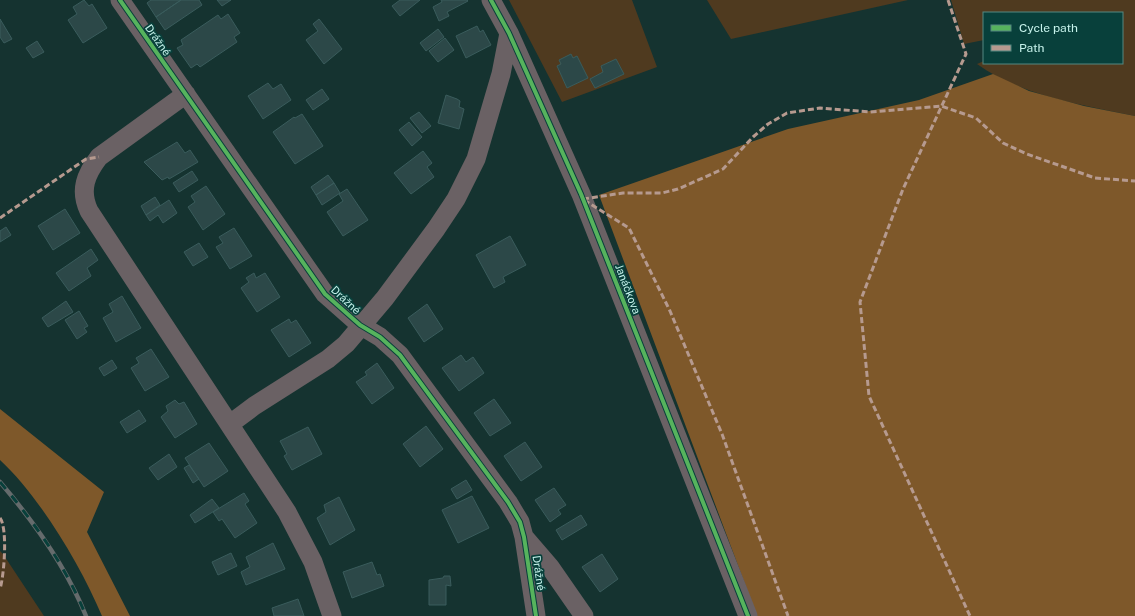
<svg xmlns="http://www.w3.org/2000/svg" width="1135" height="616" font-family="'Public Sans',sans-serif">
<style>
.green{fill:#4f3a1f}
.forest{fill:#7e582a}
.building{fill:#2c4848;stroke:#3a5c5c}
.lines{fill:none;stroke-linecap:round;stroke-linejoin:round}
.street{stroke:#6a6164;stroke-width:19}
.rail-casing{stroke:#656b6c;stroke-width:4.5}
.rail{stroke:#08403b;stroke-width:3;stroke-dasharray:9;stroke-linecap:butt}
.quiet{stroke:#b69a8f;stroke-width:3;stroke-dasharray:6 3;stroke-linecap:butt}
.cycleway-casing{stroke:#08403b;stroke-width:6}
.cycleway{stroke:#56b35d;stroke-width:4}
.labels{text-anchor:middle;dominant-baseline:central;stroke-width:3.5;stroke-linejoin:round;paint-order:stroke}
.street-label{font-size:11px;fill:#c6f2eb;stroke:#08403b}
</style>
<rect width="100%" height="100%" fill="#153330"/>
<path class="green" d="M509,0h123l25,67 -95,35z
M707,0h201l-177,39z
M951,0h184v116c-53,-11 -113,-20 -158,-52l7,-3v2h138v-50h-138v27l-20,4z
M0,551l3,3 41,62h-44z"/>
<path class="forest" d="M993,74l36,17 55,15 51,10v500h-378l-158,-421 189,-66 131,-29z
M0,409l104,83 -17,40 43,84h-28c-21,-50 -62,-119 -102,-156z"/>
<path class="building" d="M84,0l5,6 3,-2 15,24 -24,15 -15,-23 9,-6 -4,-7z
M151,0h30l-25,17 -9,-14z
M181,0h18l3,5 -37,25 -9,-13z
M217,0h14l-9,6z
M400,0h20l-20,16 -8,-10z
M441,0h26l1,1 -21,11 2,4 -10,5 -6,-14 9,-5z
M228,14l12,19 -6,4 3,5 -37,25 -3,-3 -6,4 -14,-20 6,-3 -2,-5 37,-25 3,4z
M0,19l12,20 -8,4 -4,-6z
M319,19l23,30 -18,15 -18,-24 12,-9 -5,-7z
M477,26l3,6 3,-2 8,15 -25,13 -10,-22z
M438,29l6,8 -18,14 -6,-8z
M445,38l9,12 -16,12 -9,-11z
M37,41l7,11 -11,6 -7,-10z
M571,54l2,4 4,-2 11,22 -21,10 -10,-22 4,-2 -2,-4z
M616,59l8,15 -29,14 -5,-9 13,-7 -2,-6z
M268,83l5,6 8,-5 10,16 -28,19 -15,-23z
M322,89l7,10 -16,11 -7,-10z
M446,95l11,4 3,2 -1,6 5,2 -5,20 -21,-6z
M419,112l12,14 -9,7 -12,-15z
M302,114l21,32 -28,18 -22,-32 21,-15 1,1z
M409,122l13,15 -10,9 -13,-16z
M177,142l8,11 5,-3 8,12 -29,17 -1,-2 -6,3 -18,-18z
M423,151l9,12 -5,4 7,10 -23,17 -17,-21z
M192,171l6,9 -19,12 -6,-9z
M328,175l6,8 -18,12 -5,-8z
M334,183l6,10 -18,12 -6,-10z
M206,186l19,28 -22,16 -15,-23 7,-5 -4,-6z
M347,189l21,31 -25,16 -16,-24 16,-11 -4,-7z
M155,197l5,8 -14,10 -5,-9z
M169,200l8,13 -14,10 -5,-8 -8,6 -4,-6z
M65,209l15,24 -27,17 -15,-24z
M6,227l5,8 -11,7v-11z
M234,228l18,28 -22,13 -14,-22 7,-4 -4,-6z
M510,236l16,29 -23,12 2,5 -11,6 -18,-33z
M199,243l9,14 -15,9 -9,-14z
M91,249l7,11 -11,8 4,8 -22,15 -13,-18z
M254,273l2,5 9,-5 15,24 -23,15 -16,-24 8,-6 -3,-4z
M122,296l19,32 -25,14 -13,-24 10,-6 -4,-8z
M66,301l7,11 -25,15 -6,-9z
M427,304l16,25 -19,13 -16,-24z
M79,311l9,15 -4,2 3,4 -10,7 -12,-19z
M289,319l2,4 5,-3 15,23 -22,14 -18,-27z
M151,349l18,28 -24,14 -14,-23 8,-5 -3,-5z
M461,355l5,7 7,-5 11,16 -25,18 -17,-23z
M112,360l5,8 -13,8 -5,-8z
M377,363l17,25 -22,16 -16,-22 11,-7 -2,-3z
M494,399l17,24 -21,13 -16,-23z
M175,400l4,4 5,-2 13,22 -22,14 -14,-21 7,-6 -2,-5z
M139,410l7,11 -19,12 -7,-11z
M426,426l17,23 -23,18 -17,-23z
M308,427l14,27 -30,16 -8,-14 3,-2 -7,-13z
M525,442l17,25 -21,14 -17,-25z
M209,443l19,28 -24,16 -19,-29z
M169,454l8,13 -19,13 -9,-12z
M189,465l10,14 -6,4 -9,-15z
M466,480l6,10 -15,9 -6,-10z
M554,488l12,17 -8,5 3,4 -11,8 -15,-22z
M244,493l5,8 -4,3 12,19 -22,15 -13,-19 -3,2 -6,-9z
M472,496l17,32 -31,15 -16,-33z
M339,497l16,33 -25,15 -13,-27 9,-6 -2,-7z
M212,499l7,9 -24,15 -5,-8z
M581,515l6,10 -25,15 -6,-10z
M273,543l12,26 -39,16 -5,-13 9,-5 -4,-10z
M231,553l6,13 -19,9 -6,-13z
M602,554l16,25 -18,13 -18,-25z
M372,562l5,13 3,-1 4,12 -32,12 -9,-26z
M444,576h6l1,10 -5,-1v20h-17v-25l14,-2z
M298,599l6,17h-30l-2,-8z"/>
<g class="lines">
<path class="street" d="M120,0l205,294 35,31 20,12 20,18 108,147 12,20 4,15 12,79
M491,0l18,33 72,161 167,422
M186,94l-87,63c-13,17 -20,33 -10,54l198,301 26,50 19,54
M230,424l24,-18 74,-47 18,-15 39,-46 51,-69 20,-30 20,-40 25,-85 8,-41
M525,538l25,29 34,49"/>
<defs>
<path id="rail" d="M0,482c34,40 66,84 86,134"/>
</defs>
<use href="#rail" class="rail-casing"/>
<use href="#rail" class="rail"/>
<path class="quiet" d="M948,0l18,54 -63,135 -43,113 9,94 101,220
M583,199l40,-6h39l16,-4 45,-20 30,-32 15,-13 19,-11 33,-5 50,4 71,-6 35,12 27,25 24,11 68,24 40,3
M584,200l45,28 41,83 52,123 66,182
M0,218l86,-59 13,-2
M0,518c8,11 4,58 0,71"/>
<defs>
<path id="cycleway" d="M120,0l205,294 35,31 20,12 20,18 108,147 12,20 4,15 12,79
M491,0l18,33 72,161 167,422"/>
</defs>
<use href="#cycleway" class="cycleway-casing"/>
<use href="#cycleway" class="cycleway"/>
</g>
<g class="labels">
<g class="street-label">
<text transform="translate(158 40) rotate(55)">Drážné</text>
<text transform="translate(628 289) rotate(69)">Janáčkova</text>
<text transform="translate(346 300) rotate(43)">Drážné</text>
<text transform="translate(539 573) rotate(82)">Drážné</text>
</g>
</g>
<rect x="983" y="12" width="140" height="52" fill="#08403b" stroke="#548781"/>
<rect x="991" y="25" width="20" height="6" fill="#56b35d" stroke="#548781"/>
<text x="1019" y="32" font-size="12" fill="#c6f2eb">Cycle path</text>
<rect x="991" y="45" width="20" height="6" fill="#b69a8f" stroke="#548781"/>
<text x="1019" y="52" font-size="12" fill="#c6f2eb">Path</text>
</svg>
